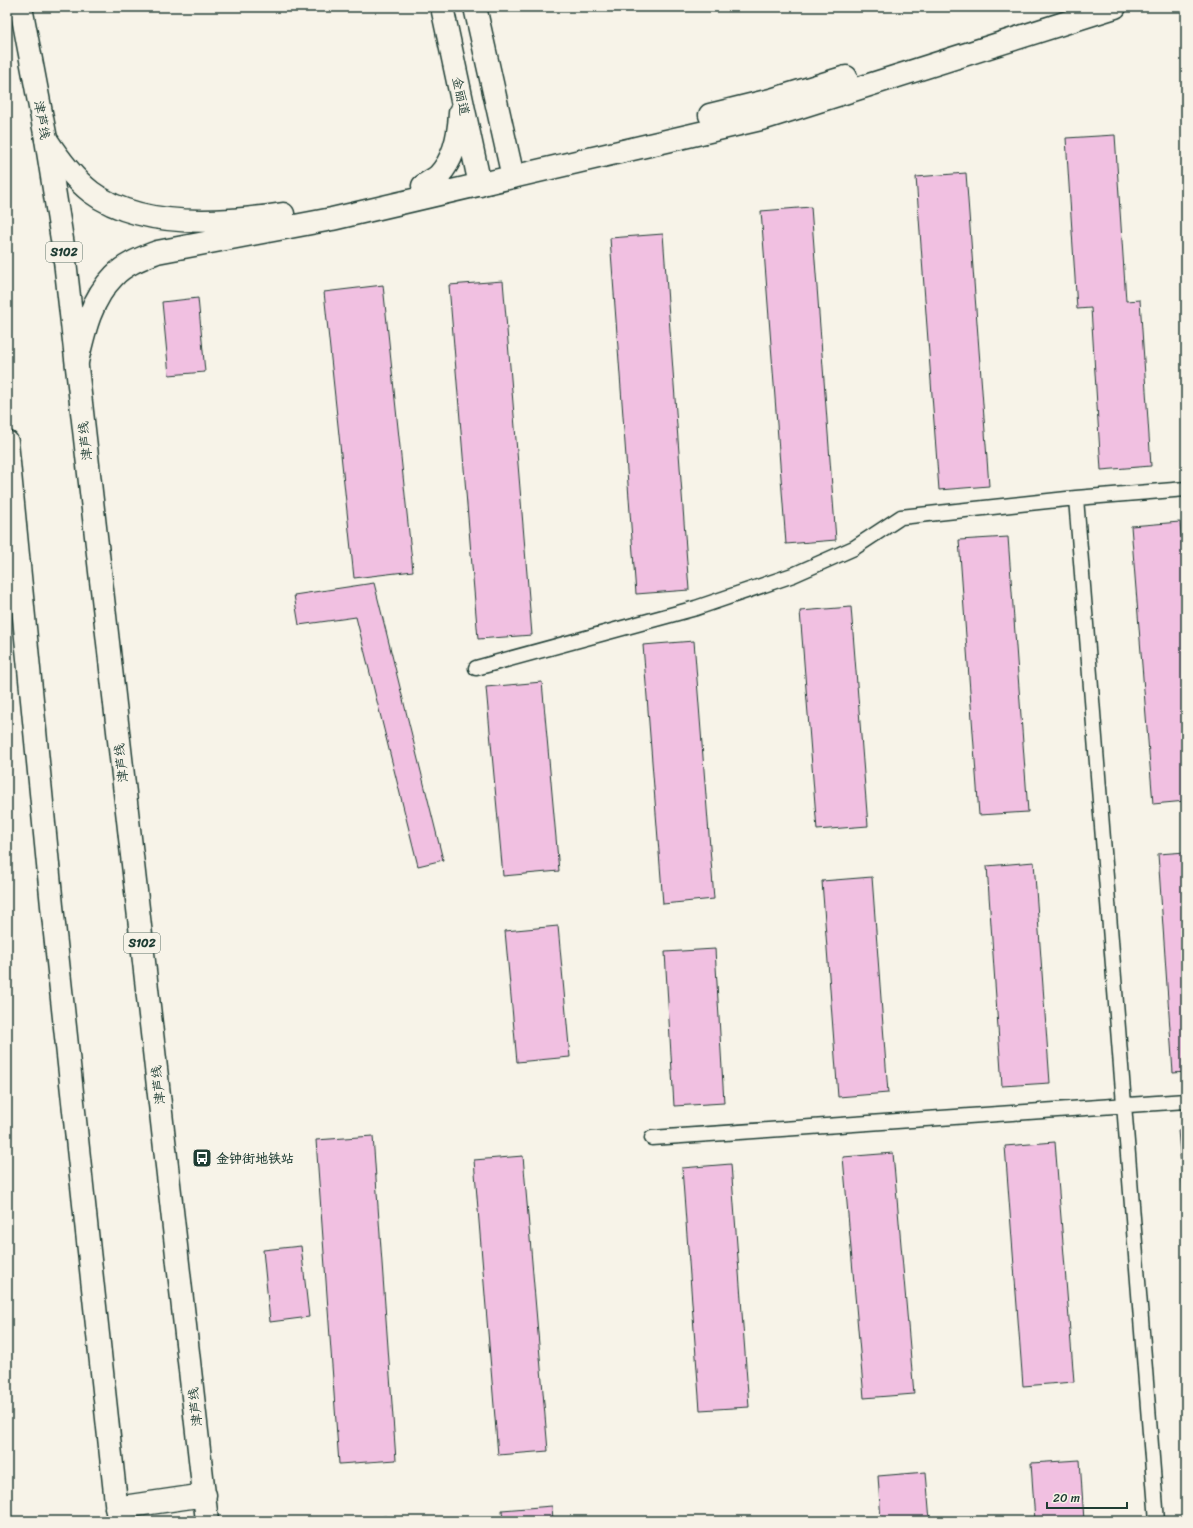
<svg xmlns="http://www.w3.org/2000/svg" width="1193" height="1528" font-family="Sriracha,'LXGW WenKai TC',sans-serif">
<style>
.building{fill:#f1c0e1;stroke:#1f3d34}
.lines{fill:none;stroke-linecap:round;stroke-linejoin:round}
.lane-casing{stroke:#1f3d34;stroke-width:17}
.secondary-casing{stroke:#1f3d34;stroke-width:25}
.highway-casing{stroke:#1f3d34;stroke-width:25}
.lane{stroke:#f7f3e8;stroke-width:14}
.secondary{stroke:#f7f3e8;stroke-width:22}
.highway{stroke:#f7f3e8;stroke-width:22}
.labels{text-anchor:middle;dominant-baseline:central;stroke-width:3;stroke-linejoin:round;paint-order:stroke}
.shield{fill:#f7f3e8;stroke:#60746a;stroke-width:1}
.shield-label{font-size:12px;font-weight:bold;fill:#1f3d34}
.street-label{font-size:13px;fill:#1f3d34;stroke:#f7f3e8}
.poi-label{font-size:13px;font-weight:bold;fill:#1f3d34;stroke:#f7f3e8;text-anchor:start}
</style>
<rect width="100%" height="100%" fill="#f7f3e8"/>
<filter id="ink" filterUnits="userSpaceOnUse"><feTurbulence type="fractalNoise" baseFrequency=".025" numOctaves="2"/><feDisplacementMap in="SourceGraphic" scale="8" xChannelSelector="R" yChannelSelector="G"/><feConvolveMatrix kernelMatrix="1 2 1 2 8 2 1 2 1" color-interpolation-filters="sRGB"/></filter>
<g filter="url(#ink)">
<path class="building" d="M1115,135l11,166 14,-1 11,166 -50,4 -10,-162 -14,1 -11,-171z
M966,173l23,313 -50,4 -23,-313z
M811,207l25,333 -50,4 -25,-333z
M663,234l26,356 -53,4 -26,-356z
M503,281l29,354 -54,4 -29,-354z
M383,285l30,286 -59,7 -30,-286z
M198,298l7,74 -36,3 -7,-73z
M1180,522l6,79v200l-33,3 -22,-278z
M1008,537l20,275 -49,3 -20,-275z
M374,583l69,277 -25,6 -62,-249 -57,8 -5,-30z
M851,607l17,219 -51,4 -17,-219z
M694,641l20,258 -51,5 -20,-259z
M542,682l17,189 -56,5 -17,-189z
M1186,852v220l-13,1 -15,-219z
M1034,862l16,221 -48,3 -15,-220z
M872,877l16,216 -50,4 -16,-216z
M558,926l12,131 -53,5 -12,-131z
M715,949l9,154 -50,3 -9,-154z
M1178,1130h8v96z
M373,1136l23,324 -57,4 -23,-324z
M1055,1142l19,240 -51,4 -18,-240z
M893,1153l21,241 -50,4 -21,-241z
M523,1156l25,295 -50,4 -24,-295z
M731,1164l18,243 -49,3 -18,-242z
M301,1246l8,71 -39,5 -7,-72z
M1080,1460l4,61h-49l-4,-58z
M926,1472l4,49h-49l-3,-45z
M552,1506l1,15h-50l-1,-11z
M387,1516l1,5h-53z"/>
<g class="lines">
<defs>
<path id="lane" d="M1076,498l81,1023
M476,668l220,-60 97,-33 61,-27 47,-31 175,-19 110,-9
M652,1138l534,-37"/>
<path id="secondary" d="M442,7l38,178
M475,7l38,170
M710,115l61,-15 75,-23
M46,139c13,20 27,39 45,53 49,37 134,31 192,22
M423,186c5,-4 12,-7 16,-11 15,-16 20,-40 21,-62
M77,362c7,-31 14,-63 37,-86 11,-12 28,-18 43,-24l175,-33 433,-101 350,-111"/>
<path id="highway" d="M21,7l25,132 18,113 143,1269
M7,442l45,464 66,615
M116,1508l89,-13"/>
</defs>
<use href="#lane" class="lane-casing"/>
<use href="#secondary" class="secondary-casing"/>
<use href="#highway" class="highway-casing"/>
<use href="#lane" class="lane"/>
<use href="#secondary" class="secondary"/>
<use href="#highway" class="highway"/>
</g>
</g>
<defs>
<symbol id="bus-square" viewBox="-11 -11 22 22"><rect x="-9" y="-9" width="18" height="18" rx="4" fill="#1f3d34" stroke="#f7f3e8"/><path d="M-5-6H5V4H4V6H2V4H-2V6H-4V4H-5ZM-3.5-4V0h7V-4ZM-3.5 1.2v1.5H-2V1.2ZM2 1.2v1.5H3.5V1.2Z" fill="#fff"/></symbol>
</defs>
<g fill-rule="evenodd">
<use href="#bus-square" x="191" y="1147" width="22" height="22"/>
</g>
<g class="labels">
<g class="shield">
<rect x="46" y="242" width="36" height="20" rx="3"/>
<rect x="124" y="933" width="36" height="20" rx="3"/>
</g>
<g class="shield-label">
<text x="64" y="252">S102</text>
<text x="142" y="943">S102</text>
</g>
<g class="street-label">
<text transform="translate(461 96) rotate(78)">金丽道</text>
<text transform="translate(42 120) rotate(80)">津芦线</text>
<text transform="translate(85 441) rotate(-96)">津芦线</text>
<text transform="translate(121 763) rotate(-96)">津芦线</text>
<text transform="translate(158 1085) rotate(-96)">津芦线</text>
<text transform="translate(195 1407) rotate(-96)">津芦线</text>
</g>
<g class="poi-label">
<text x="216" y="1158">金钟街地铁站</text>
</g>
</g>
<rect width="1193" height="1528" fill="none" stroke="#f7f3e8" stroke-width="24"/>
<rect x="12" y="12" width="1169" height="1504" fill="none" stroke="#1f3d34" stroke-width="1.5" filter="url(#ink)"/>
<path d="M1047 1502v6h80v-6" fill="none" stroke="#1f3d34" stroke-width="2"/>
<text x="1053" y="1502" font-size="12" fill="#1f3d34" stroke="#f7f3e8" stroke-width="3" paint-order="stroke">20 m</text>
</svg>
